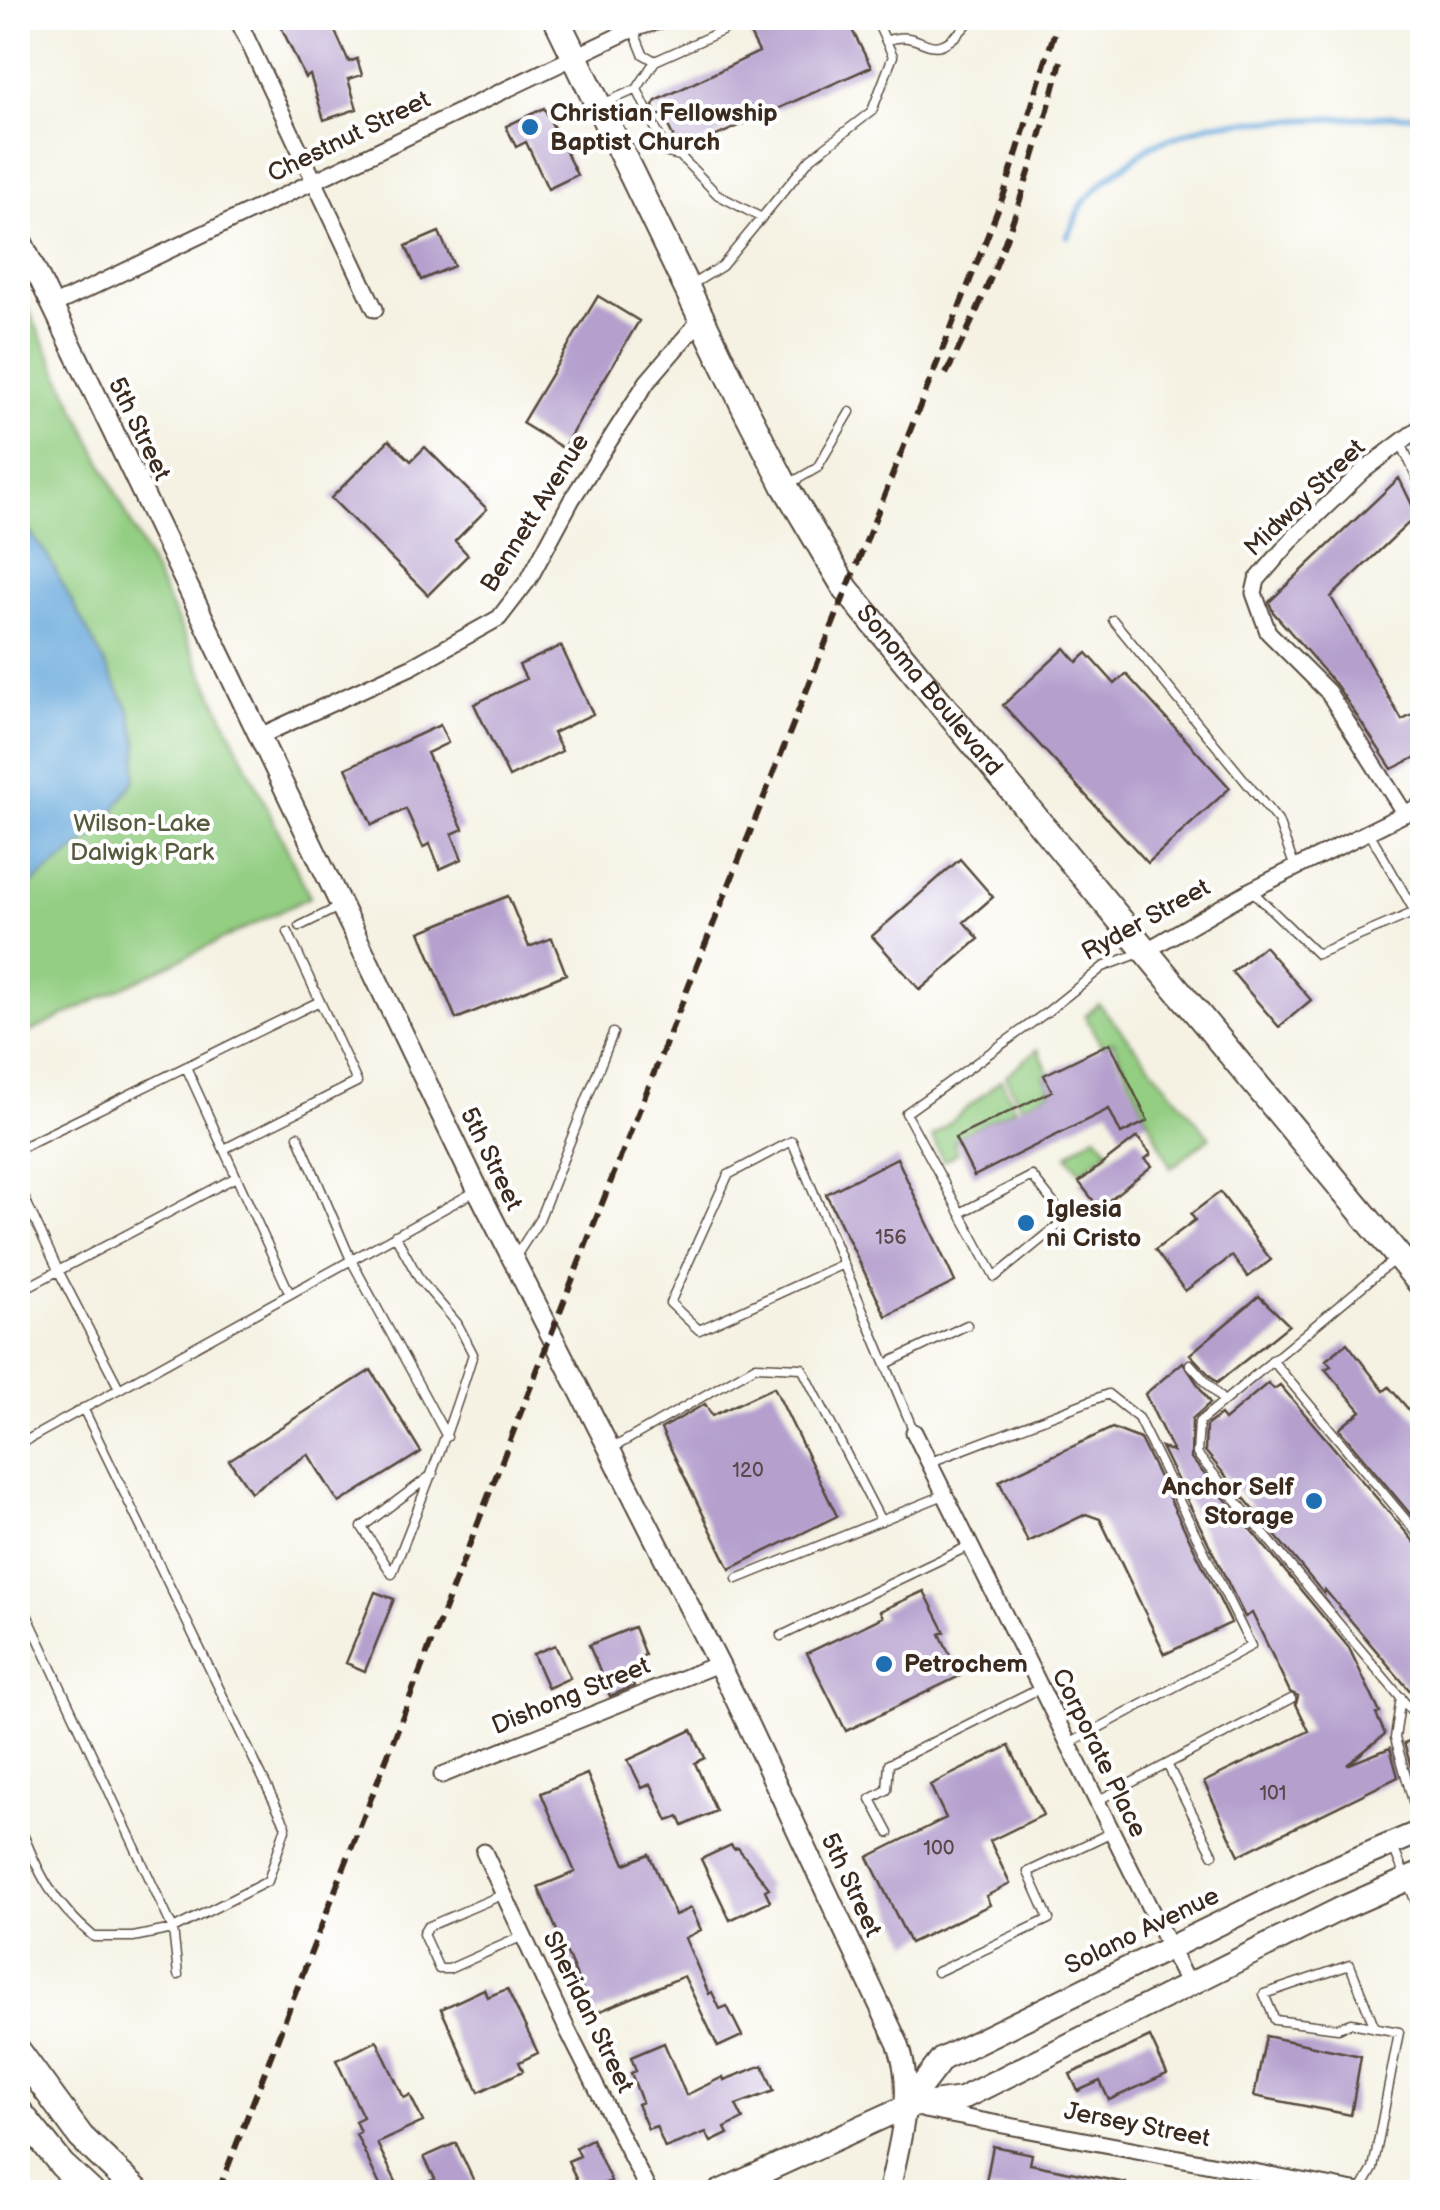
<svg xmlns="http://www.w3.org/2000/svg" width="1440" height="2210" font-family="'Balsamiq Sans',sans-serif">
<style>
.green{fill:#93ce82;stroke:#677c50;stroke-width:2.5}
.water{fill:#68a9dc;stroke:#526a7d;stroke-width:2.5}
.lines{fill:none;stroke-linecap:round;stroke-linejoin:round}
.stream{stroke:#68a9dc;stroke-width:6}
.building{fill:#b49fcd}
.service-casing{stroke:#57483c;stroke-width:11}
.minor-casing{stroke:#57483c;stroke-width:19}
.tertiary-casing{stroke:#57483c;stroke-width:24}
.secondary-casing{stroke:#57483c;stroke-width:26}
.primary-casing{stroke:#57483c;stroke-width:29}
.service{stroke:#fff;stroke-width:8}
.minor{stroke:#fff;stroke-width:15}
.tertiary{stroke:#fff;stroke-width:20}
.secondary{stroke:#fff;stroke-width:22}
.primary{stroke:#fff;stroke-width:25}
.rail{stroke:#3b2a1e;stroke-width:6;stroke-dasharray:15 8;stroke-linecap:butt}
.poi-dot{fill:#1f6fb2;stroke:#fff;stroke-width:4}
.labels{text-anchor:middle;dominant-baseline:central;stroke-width:8;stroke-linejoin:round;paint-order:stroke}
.number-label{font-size:20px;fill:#59474a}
.poi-label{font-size:25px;font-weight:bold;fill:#3b2a1e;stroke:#fff;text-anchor:start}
.street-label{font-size:25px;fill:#3b2a1e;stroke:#fff}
.park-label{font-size:25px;fill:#555b3c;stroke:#fff}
</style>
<rect width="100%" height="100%" fill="#fff"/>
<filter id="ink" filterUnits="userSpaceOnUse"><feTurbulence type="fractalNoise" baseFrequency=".01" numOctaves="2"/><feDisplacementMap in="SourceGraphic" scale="20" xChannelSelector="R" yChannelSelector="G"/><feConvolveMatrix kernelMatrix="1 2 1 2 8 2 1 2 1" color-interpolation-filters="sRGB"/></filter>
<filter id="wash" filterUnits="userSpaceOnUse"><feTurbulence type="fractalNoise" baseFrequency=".0048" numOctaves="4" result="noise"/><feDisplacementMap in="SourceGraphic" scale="40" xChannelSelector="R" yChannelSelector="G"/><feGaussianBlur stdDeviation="2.25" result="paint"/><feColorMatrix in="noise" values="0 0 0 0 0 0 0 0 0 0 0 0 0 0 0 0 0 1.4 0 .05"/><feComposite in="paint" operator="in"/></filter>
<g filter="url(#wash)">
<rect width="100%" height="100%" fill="#f5f2e3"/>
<path class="green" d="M18,288l292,609 -292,141z
M1099,1004l111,133 -39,31 -58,-126 -11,5 -17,-31z
M1038,1049l11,24 -5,3 7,15 -30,15 -16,-30z
M1001,1080l14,28 -59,30 -2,6 4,9 -15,8 -11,-24z
M1096,1134l13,16 -28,22 -14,-17z"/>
<path class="water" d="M18,517l28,36 85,160 7,33 -3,34 -35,51 -82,64z"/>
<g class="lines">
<path class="stream" d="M1068,236l14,-32 22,-23 48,-36 62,-22 208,-8"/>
</g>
<g id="blocks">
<path class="building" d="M277,18h52l20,44 8,-3 5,16 -14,4 9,30 -33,11 -14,-45 -5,3z
M742,18h104l25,49 -186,83 -13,-3 1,-11 -10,-21h-6l-4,-9 3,-5 103,-49z
M544,108l33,67 -29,14 -22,-47 -10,5 -10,-21z
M439,232l15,34 -33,14 -15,-34z
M598,296l41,25 -76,127 -41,-25z
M389,440l22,21 14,-14 62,62 -32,32 13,14 -40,40 -97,-97z
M1399,478l18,37 -86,82 71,123 20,-10v44l-30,15 -55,-83 -64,-74 -4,-10z
M561,646l32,68 -40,19 9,18 -53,26 -35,-73 52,-25 -7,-14z
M1065,648l12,14 10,-9 28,31 11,-10 104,114 -82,75 -145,-158z
M440,725l8,18 -21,10 36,76 -11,5 10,25 -22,10 -10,-25 -7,3 -17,-38 -34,16 -26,-57z
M960,859l33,38 -29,25 15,17 -59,51 -48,-54z
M508,896l21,51 23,-9 14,36 -110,45 -36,-87z
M1264,946l47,54 -32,27 -47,-55z
M1110,1043l38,78 -27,13 -12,-25 -135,67 -19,-38 97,-47 -8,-16z
M1137,1137l14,17 -6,5 7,7 -53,42 -20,-26z
M897,1158l58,124 -69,34 -60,-122z
M1220,1192l51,68 -23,17 -16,-21 -47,35 -30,-41 40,-30 -4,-6z
M1259,1296l30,29 -72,58 -27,-29z
M1347,1343l37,48 5,-4 33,38v103l-83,-99 22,-18 -36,-42 6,-3 -5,-6z
M1183,1362l27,41 -18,16 -1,39 158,190 31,65 -4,1 9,20 -38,31 43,-17 8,29 -159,78 -35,-73 105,-51 -13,-27 2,-8 -8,-4 -38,-79 -7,4 -84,-170 12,5 -28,-58z
M371,1370l50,82 -82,51 -31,-49 -57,38 -22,-32z
M1268,1383l6,6 6,-4 136,159 6,2v159l-97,-115 -1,4 -119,-143 1,-25 14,-11 4,5z
M774,1387l63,129 -107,53 -69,-140 44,-25 7,12z
M1112,1428l28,11 91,184 -66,31 -65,-135 -14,-5 -58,28 -29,-61z
M924,1591l21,41 -5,2 20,42 -114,55 -39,-78 76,-36 -3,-6z
M375,1592l19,7 -29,72 -19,-8z
M634,1627l11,28 -5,2 4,9 -16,7 6,13 -24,10 -21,-51z
M555,1645l15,33 -22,10 -15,-34z
M692,1730l13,28 -10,5 21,48 -33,15 -4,-9 -11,4 -17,-37 -9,4 -14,-28z
M1422,1736v29l-10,5 -8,-27z
M1009,1746l34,69 -53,26 20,43 -24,12 4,9 -80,38 -42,-86 78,-39 -16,-33z
M587,1774l38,90 24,-10 26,61 16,-7 10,22 -16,8 24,56 3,-2 8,17 7,-3 15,30 -24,11 -34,-71 -91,38 -55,-127 37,-15 -34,-79z
M731,1845l3,4 4,-1 31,40 -4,2 5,11 -40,19 -29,-61z
M484,1989l3,8 20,-8 31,64 -19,9 4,9 -44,21 -38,-83z
M1266,2036l95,20 -10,59 -97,-19z
M1150,2037l17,37 -58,26 -9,-19 -22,10 -8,-17z
M377,2041l27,57 6,-3 13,27 -46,21 24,49h-18l-27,-58 4,-2 -5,-11 8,-4 -27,-57z
M664,2043l22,52 37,-18 1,3 39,-15 11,26 -38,14 7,14 -18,9 3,6 -17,8 -5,-10 -41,16 -9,-22 -8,3 -11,-25 5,-2 -11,-29 5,-2 -5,-14z
M592,2139l19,42 -29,11 -14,-31 12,-5 -4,-9z
M456,2143l23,49h-72l28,-13 -11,-22z
M993,2146l39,8 -2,10 96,19 -1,9h-141z"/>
</g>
</g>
<g filter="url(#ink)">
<use href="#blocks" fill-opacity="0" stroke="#57483c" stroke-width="2.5"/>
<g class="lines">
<defs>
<path id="service" d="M633,29l10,25 12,7 69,-31 3,-12
M886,41c41,-16 42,33 86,-23
M637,89l30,64 13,3 38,39 42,22
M602,104l35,-15 18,-28
M691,285l31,-19 88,-107 62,-48 21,-55 -18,-38
M1401,443l21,46
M789,484l28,-16 33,-56
M1113,620l165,201 17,47
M1251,890l66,64 98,-42 -46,-80
M300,926l41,-20
M186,1067l104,227
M298,1136l53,124 96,177
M18,1149l302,-148
M224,1149l133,-67 -69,-150
M18,1184l40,86 61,118
M960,1213l72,-37 34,43 -71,58 -89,-164 141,-101 56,-45 37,-14
M395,1235l25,45 37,43 16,31c-23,75 -52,147 -81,220l-30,-47 71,-53
M516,1256l23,-36 74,-187
M1395,1259l-196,163 -2,32 219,262 6,-2
M843,1264l-144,66 -29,-27 58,-128 64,-34 122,291
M18,1292l218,-115
M1272,1360l150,179
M886,1364l81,-39
M1190,1364l33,37
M18,1445l456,-253
M611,1449l145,-83 46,2 79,153
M928,1463l180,-69 30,24 113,228 -184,99
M737,1579l207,-84
M18,1595l155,334 5,46
M781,1636l188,-90
M1401,1697l-6,41 26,91
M1167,1764l46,90
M1095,1802l196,-103
M18,1822c22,53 31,77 76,115h39l40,-8 95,-48 18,-55 -203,-418
M889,1833l-18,-34 16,-9 2,-26 150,-75
M1393,1847l29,70
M504,1894l-77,33 -4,7 16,35h10l74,-33
M937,1972l112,-53 -21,-47 82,-39
M1368,2192h-8l13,-23 26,-137 -48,-9 -13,5 -63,-8 -11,-26 86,-29 25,63"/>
<path id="minor" d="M237,18l138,291
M52,306l581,-277 36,-11
M260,736l153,-70 86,-48 30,-39 43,-80 75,-117 55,-64
M1405,814l-77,-122 -60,-60 -14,-39 3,-13 38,-44 68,-65 59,-45
M1144,952l107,-62 171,-85
M914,1432l275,555
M442,1775l276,-111
M484,1852l82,175 83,165
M924,2110l436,82"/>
<path id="tertiary" d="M18,234l460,956 253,499 167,355c18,48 1,99 -9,148"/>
<path id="secondary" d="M905,2107l37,-48 379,-185 101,-43
M719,2192l186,-85 56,-8 377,-189 84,-37"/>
<g id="primary">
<path id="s1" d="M556,18l189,390 40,78 61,103 576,696"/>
<path d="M18,2051l63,86 57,55"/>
<path d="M18,2110l44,55 29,27"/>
</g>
</defs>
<use href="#service" class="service-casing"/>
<use href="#minor" class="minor-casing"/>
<use href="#tertiary" class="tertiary-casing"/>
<use href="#secondary" class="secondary-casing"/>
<use href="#primary" class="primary-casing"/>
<use href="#service" class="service"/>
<use href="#minor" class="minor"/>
<use href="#tertiary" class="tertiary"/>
<use href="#secondary" class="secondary"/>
<use href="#primary" class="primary"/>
<path class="rail" d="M946,374c52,-99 87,-204 115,-313
M218,2192l381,-981 366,-918 39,-99 55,-176"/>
</g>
</g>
<g class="poi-dot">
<circle cx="530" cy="127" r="10"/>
<circle cx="1026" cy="1223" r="10"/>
<circle cx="1314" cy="1501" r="10"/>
<circle cx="884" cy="1664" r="10"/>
</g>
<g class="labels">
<g class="number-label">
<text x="891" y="1238">156</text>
<text x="748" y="1471">120</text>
<text x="1273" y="1794">101</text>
<text x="939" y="1849">100</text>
</g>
<g class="poi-label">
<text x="550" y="113">Christian Fellowship<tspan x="550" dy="29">Baptist Church</tspan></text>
<text x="1046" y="1209">Iglesia<tspan x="1046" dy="29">ni Cristo</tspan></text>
<text x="1294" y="1487" text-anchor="end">Anchor Self<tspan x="1294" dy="29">Storage</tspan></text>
<text x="904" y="1664">Petrochem</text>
</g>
<g class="street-label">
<text transform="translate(349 137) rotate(-26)">Chestnut Street</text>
<text transform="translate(139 429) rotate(64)">5th Street</text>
<text transform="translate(1305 498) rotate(-44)">Midway Street</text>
<text transform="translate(535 513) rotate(-58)">Bennett Avenue</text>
<text stroke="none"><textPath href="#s1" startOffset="772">Sonoma Boulevard</textPath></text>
<text transform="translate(1146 920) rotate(-29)">Ryder Street</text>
<text transform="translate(491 1159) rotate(64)">5th Street</text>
<text transform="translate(571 1696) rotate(-22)">Dishong Street</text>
<text transform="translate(1099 1753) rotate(64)">Corporate Place</text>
<text transform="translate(851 1885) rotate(65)">5th Street</text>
<text transform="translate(1142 1931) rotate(-26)">Solano Avenue</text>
<text transform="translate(588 2012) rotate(64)">Sheridan Street</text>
<text transform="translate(1137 2125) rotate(11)">Jersey Street</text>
</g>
<g class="park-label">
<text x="142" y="823">Wilson-Lake<tspan x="142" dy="29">Dalwigk Park</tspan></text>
</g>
</g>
<rect width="1440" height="2210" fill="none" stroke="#fff" stroke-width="60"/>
</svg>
